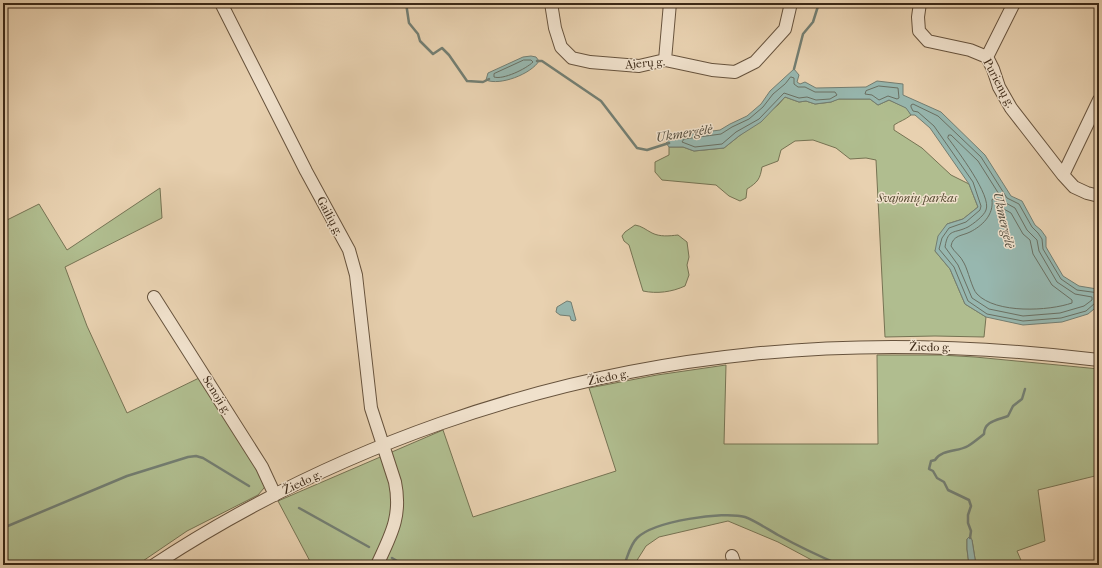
<svg xmlns="http://www.w3.org/2000/svg" width="1102" height="568" font-family="'IM FELL French Canon',serif">
<style>
.green{fill:#b0bd8f;stroke:#767353}
.water{fill:#97b7af;stroke:#737e72}
.lines{fill:none;stroke-linecap:round;stroke-linejoin:round}
.shore{stroke:#6a7063;stroke-width:1}
.stream{stroke:#737e72;stroke-width:2.5}
.minor-casing{stroke:#67533d;stroke-width:14}
.minor{stroke:#f0e1cc;stroke-width:12}
.labels{text-anchor:middle;dominant-baseline:central;stroke-width:3;stroke-linejoin:round;paint-order:stroke}
.street-label{font-size:12px;fill:#3c2917;stroke:#f0e1cc}
.park-label{font-size:12px;font-style:italic;fill:#53472f;stroke:#f0e1cc}
.water-label{font-size:13px;font-style:italic;fill:#534c3d;stroke:#f0e1cc}
</style>
<rect width="100%" height="100%" fill="#e8d1b0"/>
<filter id="stains"><feTurbulence type="fractalNoise" baseFrequency=".005" numOctaves="4"/><feColorMatrix values="0 0 0 0 .2 0 0 0 0 .09 0 0 0 0 .02 0 0 0 .5 -.17"/></filter>
<radialGradient id="worn" r=".72"><stop offset=".6" stop-color="#630" stop-opacity="0"/><stop offset="1" stop-color="#630" stop-opacity=".3"/></radialGradient>
<path class="green" d="M785,97l14,5 7,-1 9,3 16,-2 7,-3h32l8,6 11,-5 18,8 4,7c-6,5 -11,6 -17,10v5l28,18 29,27 18,9 9,23 -15,12 -16,5 -12,27 15,18 15,35 21,13 -2,20 -49,-1 -50,1 -9,-177 -10,-2 -16,1 -14,-11 -23,-8 -18,1 -14,9 -3,11 -16,6c-2,12 -4,15 -15,22l-1,9 -6,3 -11,-5 -13,-11 -54,-5 -7,-8v-10l14,-7v-8h14l11,4 30,-3 54,-43z
M160,188l2,30 -97,49 22,59 40,87 72,-35 10,9 57,98 -2,3 -6,7 -71,36 -50,34h-134v-343l36,-18 28,46z
M635,225c7,1 11,5 17,8 8,4 17,3 26,2l9,7 2,15 -2,8 2,10 -4,11c-13,6 -28,8 -42,5l-14,-46 -5,-4 -2,-5 3,-4z
M877,355h63l35,2 124,12v106l-61,15 7,51 -28,10 6,14h-47l-4,-25 -5,-1v10l2,16h-148l-43,-23 -50,-21 -69,16 -13,9 -12,19h-322l-34,-64 165,-71 30,87 143,-46 -27,-83 68,-13 69,-10 -2,79h154z"/>
<path class="water" d="M531,56l5,1 3,4c-8,13 -39,25 -53,19l2,-7 35,-16z
M794,69l5,6 -2,7 3,2 5,-2 11,6 50,-1 11,-6 26,3v11l38,17 44,43 26,41 11,5 13,24 6,5 5,7v10l17,29 16,10 18,3 2,1v15l-11,9 -26,8 -39,3 -37,-8 -21,-13 -15,-35 -15,-18 3,-15 9,-12 16,-5 15,-12 -9,-23 -39,-56 -15,-13h-4l-5,-7 -17,-8 -11,5 -8,-6h-31l-8,3 -16,2 -9,-3 -7,1 -14,-5 -24,25 -22,14 -15,12 -30,3 -11,-4h-14l-3,-4 3,-3 14,-5 37,-5 10,-6 17,-8 14,-12 9,-13z
M567,301l4,1 5,18 -2,1 -3,-1 -1,-4 -10,-1 -4,-3 1,-5z
M970,536l2,4 4,25h-7l-2,-16v-10z"/>
<g class="lines">
<path class="shore" d="M524,60h7l2,2c-7,7 -30,18 -39,15v-3z
M791,77l3,1v6l4,3h7l10,5h20l2,3 -7,4 -14,1 -9,-3 -8,1 -15,-5 -25,26 -23,13 -14,12 -27,3 -13,-5 2,-3 37,-5 11,-7 17,-8 14,-12 10,-13 12,-10z
M879,86l19,2 1,10 -2,1 -9,-3 -9,4 -7,-5 -7,-1 1,-3z
M949,135h2l27,26 26,41 11,6 12,22 10,10 2,11 18,31 18,12 17,3v3l-8,6 -24,7 -37,3 -34,-7 -17,-11 -14,-33 -13,-18c3,-19 9,-13 23,-20 5,-3 16,-11 18,-17 6,-14 -29,-60 -38,-72z
M994,199l8,9 9,5 12,21 7,6 3,14 19,31 20,15v3c-23,8 -76,11 -95,-9 -5,-5 -9,-24 -13,-31 -3,-7 -10,-11 -13,-17 2,-11 11,-10 19,-14 12,-6 24,-17 22,-32z
M1099,293l-22,-3 -16,-11 -18,-30 -1,-10 -4,-6 -6,-6 -13,-23 -12,-6 -26,-41 -43,-41 -25,-12 -2,1v2l2,4 5,1 16,14 39,56 8,24 -1,4 -14,12 -17,6 -7,10 -3,11 15,18 14,34 19,13 36,7 38,-3 25,-7 9,-8h4"/>
<path class="stream" d="M406,3l3,20 9,11 2,7 13,13 9,-6 7,7 18,26 16,1 6,-3
M537,61h5l59,40 36,47 10,2 22,-7
M794,69l9,-35 10,-12 6,-19
M299,508l70,39
M3,528l124,-52 61,-19 8,-1 7,2 46,28
M970,538l1,-7 -3,-8v-8l3,-9 -2,-6 -21,-10 -4,-8 -7,-4 -4,-7 -4,-2 2,-8 4,-1c7,-11 23,-8 33,-14 5,-3 11,-8 16,-12 0,-13 14,-14 24,-18l5,-10 9,-7 3,-10
M392,558l12,7
M624,565c4,-9 6,-20 13,-27 17,-17 86,-27 108,-21 9,3 24,13 33,18 20,11 41,21 62,30"/>
<defs>
<path id="minor" d="M221,3l85,168 43,79 7,25 15,133 24,74c7,34 -4,53 -18,83
M551,3l4,25 6,19 11,11 18,4 49,4 26,-6 47,10 23,2 20,-10 30,-33 6,-26
M920,3l-2,14 1,14 9,10 42,9 17,7 6,12 6,18 12,21 52,67 11,12 13,6 12,3
M987,57l27,-54
M665,60l5,-57
M1063,175l36,-75
M154,297l108,170 13,28
M732,556l3,9
M154,565c178,-117 387,-190 598,-211 115,-12 232,-8 347,6"/>
</defs>
<use href="#minor" class="minor-casing"/>
<use href="#minor" class="minor"/>
</g>
<g class="labels">
<g class="street-label">
<text transform="translate(645 63) rotate(-5)">Ajerų g.</text>
<text transform="translate(999 83) rotate(62)">Purienų g.</text>
<text transform="translate(330 216) rotate(62)">Gailių g.</text>
<text transform="translate(930 347) rotate(1)">Žiedo g.</text>
<text transform="translate(608 377) rotate(-11)">Žiedo g.</text>
<text transform="translate(217 395) rotate(58)">Senoji g.</text>
<text transform="translate(302 482) rotate(-25)">Žiedo g.</text>
</g>
<g class="park-label">
<text x="917" y="198">Svajonių parkas</text>
</g>
<g class="water-label">
<text transform="translate(684 133) rotate(-9)">Ukmergėlė</text>
<text transform="translate(1004 220) rotate(77)">Ukmergėlė</text>
</g>
</g>
<rect width="1102" height="568" fill="none" stroke="#e8d1b0" stroke-width="16"/>
<rect x="4" y="4" width="1094" height="560" fill="none" stroke="#3c2917" stroke-width="2"/>
<rect x="8" y="8" width="1086" height="552" fill="none" stroke="#3c2917"/>
<rect width="100%" height="100%" filter="url(#stains)"/>
<rect width="100%" height="100%" fill="url(#worn)"/>
</svg>
